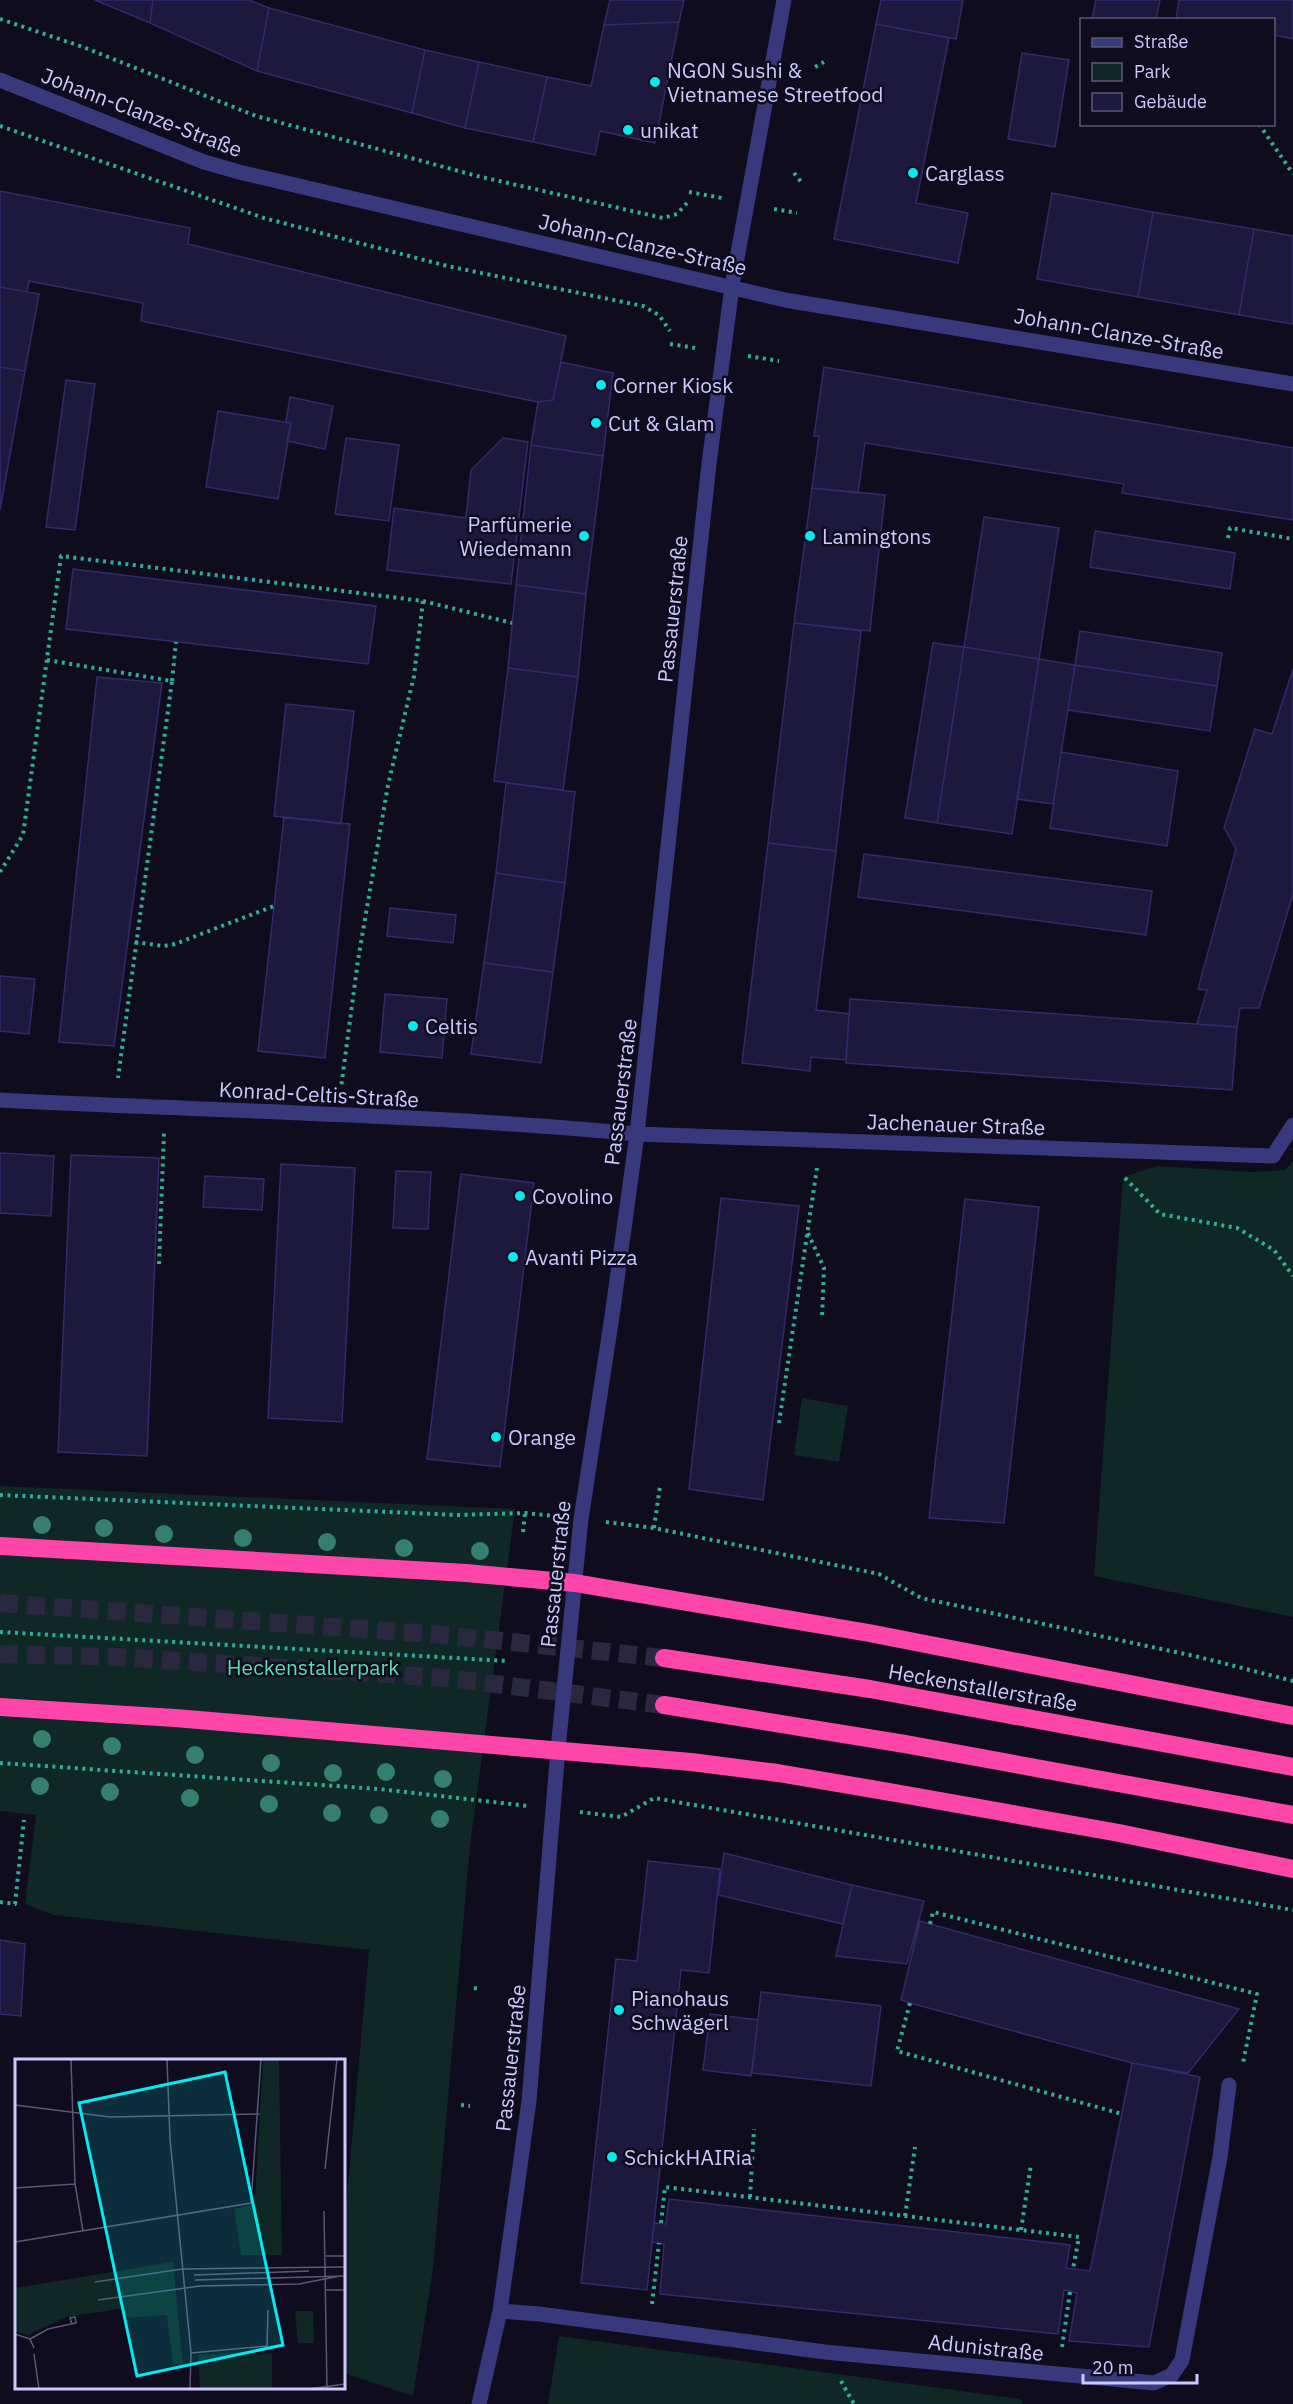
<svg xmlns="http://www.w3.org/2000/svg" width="1293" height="2404" font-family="'IBM Plex Sans',sans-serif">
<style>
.green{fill:#0f2725}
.building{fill:#1d183e;stroke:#322a6a;stroke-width:1.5}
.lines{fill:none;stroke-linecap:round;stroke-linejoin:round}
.highway-tunnel{stroke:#2a283f;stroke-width:18;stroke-dasharray:18 9;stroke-linecap:butt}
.path{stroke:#2ead9d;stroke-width:4;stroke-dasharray:3 4.5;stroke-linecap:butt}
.minor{stroke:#37397c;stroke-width:15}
.highway{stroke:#fd45aa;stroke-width:18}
.tree{fill:#367f6f}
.poi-dot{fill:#03eaf1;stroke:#0e0c1d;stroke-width:2}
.labels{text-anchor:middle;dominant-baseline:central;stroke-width:5;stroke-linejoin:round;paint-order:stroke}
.poi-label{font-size:21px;fill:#cbc9fe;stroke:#0e0c1d;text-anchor:start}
.street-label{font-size:21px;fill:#cbc9fe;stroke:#0e0c1d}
.park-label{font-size:21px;fill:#57ddb2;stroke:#0e0c1d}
.inset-road{fill:none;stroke:#5a5877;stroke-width:1.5}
.view{fill:#03eaf1;fill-opacity:0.15;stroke:#03eaf1;stroke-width:3}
.inset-edge{fill:none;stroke:#cbc9fe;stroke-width:3}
</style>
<rect width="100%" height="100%" fill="#0e0c1d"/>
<path class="green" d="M1293,1161v456l-199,-41 29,-399 34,-11 95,6 33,-2z
M802,1398l46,8 -9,56 -45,-7z
M0,1486l515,23 -45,337 -37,423 -20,127 -69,-23v-144l25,-279 -316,-35 -28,-11 11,-89 -36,-4z
M559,2336l461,63 3,5h-475z"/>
<path class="building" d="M95,0h58l-3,23z
M153,0h96l20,8 -12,63 -107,-48z
M610,0h74l-5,22 -75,3z
M881,0h82l-7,39 -80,-15z
M1096,0h64l-4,20h-64z
M1179,0h114v39l-19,-4v-15l-98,-1z
M269,8l156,42 -13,63 -155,-42z
M679,22l-24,121 -55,-12 -5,24 -62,-13 14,-65 44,9 13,-61z
M876,24l73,14 -33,165 52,10 -10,50 -124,-24z
M425,50l54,12 -14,66 -53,-15z
M1022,53l47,7 -14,87 -47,-8z
M479,62l68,15 -14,65 -68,-14z
M0,191l190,37 -2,16 378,92 -13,64 -15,2 -397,-81 2,-18 -114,-22 -2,11 -27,-5z
M1052,193l101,19 -15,85 -101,-18z
M1153,212l101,17 -15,86 -101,-18z
M1254,229l39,7v88l-54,-9z
M0,287l39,7 -14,77 -25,-4z
M561,362l52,11 -10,83 -72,-11 7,-43 15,-2z
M0,367l25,4 -25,139z
M824,367l469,81v72l-171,-27 2,-9 -259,-41 -7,50 -46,-5 7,-52h-5z
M66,380l29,4 -20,146 -29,-3z
M290,397l43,9 -8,43 -38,-8 4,-18 -5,-1z
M218,411l73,12 -13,76 -72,-12z
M346,438l53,7 -10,76 -54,-7z
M503,438l25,4 -17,142 -124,-14 7,-62 72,10 5,-48z
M531,445l72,11 -17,138 -70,-9z
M812,488l73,7 -15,136 -76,-8z
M984,517l75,11 -20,131 -75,-12z
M1095,531l140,22 -5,36 -140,-22z
M73,569l303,37 -8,58 -302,-35z
M516,585l70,9 -8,83 -70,-9z
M794,623l67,8 -25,220 -68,-8z
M1080,631l142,22 -5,33 -142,-21z
M933,643l31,4 -27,176 -32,-5z
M964,647l75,12 -27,175 -75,-11z
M1039,659l36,6 -22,139 -36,-5z
M1075,665l142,21 -7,45 -142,-21z
M508,668l70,9 -15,113 -69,-9z
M1293,669v225l-34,114h-19l-3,19 -40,-3 10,-34 -9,-1 38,-140 -12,-21 31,-99 17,5z
M97,677l65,6 -48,363 -55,-4z
M286,704l68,7 -13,113 -67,-8z
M1061,752l117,19 -11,75 -117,-18z
M506,783l69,9 -10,91 -69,-10z
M284,817l66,7 -25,234 -67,-7z
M768,843l68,8 -20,159 33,4 -3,46 -35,-3 -1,14 -68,-8z
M864,854l288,37 -6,44 -288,-38z
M496,873l69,10 -12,89 -69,-9z
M390,908l66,7 -3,28 -66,-7z
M484,963l69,9 -12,91 -70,-9z
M0,976l35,3 -6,55 -29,-3z
M385,994l62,5 -5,59 -62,-6z
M850,999l387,28 -5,63 -386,-27z
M0,1153l54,3 -3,60 -51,-3z
M71,1155l88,3 -12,298 -89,-4z
M281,1164l74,4 -13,254 -74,-4z
M396,1171l35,1 -3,57 -35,-1z
M461,1174l73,9 -34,284 -73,-8z
M205,1176l59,3 -2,31 -59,-3z
M721,1198l78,8 -36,294 -74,-11z
M965,1199l74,8 -35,316 -75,-5z
M724,1853l128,32 -9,39 -125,-29z
M648,1861l72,8 -11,104 -28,-3 -34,320 -66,-7 35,-324 21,2z
M852,1885l72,16 -17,63 -71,-8z
M920,1921l10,3 309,85 -51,64 -56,-10 -222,-60 -9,-3z
M0,1940l25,4 -4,72 -21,-2z
M761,1992l120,14 -10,80 -119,-13z
M710,2014l48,6 -7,56 -48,-6z
M1132,2063l68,14 -51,270 -80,-6 8,-48 -13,-3 -6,44 -398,-40 4,-50 -12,-2 2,-19 12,1 3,-25 401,46 -4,23 24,3z"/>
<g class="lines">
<path class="highway-tunnel" d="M0,1603l445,32 219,23
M0,1654l116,3 330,21 218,27"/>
<path class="path" d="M0,19l83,28 173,69 221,60 186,42 14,-4 10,-11
M815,67l9,-5
M1259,124l34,50
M0,126l264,92 183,48 196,40 16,9 11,16
M794,173l8,10
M689,192l33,6
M774,209l23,4
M670,344l26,4
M748,356l31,5
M1228,538l2,-10 63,11
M423,601l89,22
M47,660l125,21 -54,397
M172,681l4,-39
M0,872l23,-37 38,-279 362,45 -9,75 -26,109 -30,175 -17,128
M135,942l28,4 12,-2 99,-38
M1125,1178l35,36 77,14 37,22 19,26
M808,1233l16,35 -2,49
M159,1264l5,-131
M779,1423l38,-255
M0,1495l458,20 67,-2 29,3
M606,1522l48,6 225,46 42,24 278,59 94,24
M654,1528l6,-42
M523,1532l2,-19
M0,1632l507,29
M0,1763l379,26 149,17
M580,1812l41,5 33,-19 639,112
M0,1902l15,2 9,-84
M930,1924l3,-12 324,82 -14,69
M474,1988l7,1
M910,2003l-13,48 225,63
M461,2105l9,1
M750,2197l4,-68
M905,2216l10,-69
M661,2223l4,-36 414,50 -6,32
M1021,2230l10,-66
M652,2304l7,-61
M1062,2347l8,-55
M841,2381l13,23"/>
<path class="minor" d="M0,80l204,82 39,11 542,127 508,84
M0,1100c212,11 425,14 637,34l636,22 20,-31
M500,2311l39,3 286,38 329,31 18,-8 10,-15 38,-203 9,-72
M479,2404l21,-93 29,-210 29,-352 23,-230 31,-203 25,-182 72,-670 23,-178 52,-286"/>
<path class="highway" d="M0,1546l466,27 109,10 294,50 424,83
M664,1658l206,31 423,78
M664,1705l241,39 388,71
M0,1707l175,11 516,44 87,11 123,21 218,39 174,36"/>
</g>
<g class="tree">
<circle cx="42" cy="1525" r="9"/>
<circle cx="104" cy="1528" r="9"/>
<circle cx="164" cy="1534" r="9"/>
<circle cx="243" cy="1538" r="9"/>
<circle cx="327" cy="1542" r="9"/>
<circle cx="404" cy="1548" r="9"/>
<circle cx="480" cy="1551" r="9"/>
<circle cx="42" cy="1739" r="9"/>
<circle cx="112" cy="1746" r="9"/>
<circle cx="195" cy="1755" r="9"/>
<circle cx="271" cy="1763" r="9"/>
<circle cx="386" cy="1772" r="9"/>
<circle cx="333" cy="1773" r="9"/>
<circle cx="443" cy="1779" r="9"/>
<circle cx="40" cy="1786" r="9"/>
<circle cx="110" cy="1792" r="9"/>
<circle cx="190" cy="1798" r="9"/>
<circle cx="269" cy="1804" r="9"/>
<circle cx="332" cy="1813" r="9"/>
<circle cx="379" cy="1815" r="9"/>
<circle cx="440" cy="1819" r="9"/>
</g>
<g class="poi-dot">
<circle cx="655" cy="82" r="6"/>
<circle cx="628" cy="130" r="6"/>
<circle cx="913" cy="173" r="6"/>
<circle cx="601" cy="385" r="6"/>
<circle cx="596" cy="423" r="6"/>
<circle cx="584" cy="536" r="6"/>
<circle cx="810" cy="536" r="6"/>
<circle cx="413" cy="1026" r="6"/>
<circle cx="520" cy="1196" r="6"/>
<circle cx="513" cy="1257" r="6"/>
<circle cx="496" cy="1437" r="6"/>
<circle cx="619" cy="2010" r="6"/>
<circle cx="612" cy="2157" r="6"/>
</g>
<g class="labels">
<g class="poi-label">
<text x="667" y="70">NGON Sushi &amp;<tspan x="667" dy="24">Vietnamese Streetfood</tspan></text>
<text x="640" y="130">unikat</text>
<text x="925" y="173">Carglass</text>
<text x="613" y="385">Corner Kiosk</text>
<text x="608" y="423">Cut &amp; Glam</text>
<text x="572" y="524" text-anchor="end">Parfümerie<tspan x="572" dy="24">Wiedemann</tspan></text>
<text x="822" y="536">Lamingtons</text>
<text x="425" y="1026">Celtis</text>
<text x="532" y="1196">Covolino</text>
<text x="525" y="1257">Avanti Pizza</text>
<text x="508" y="1437">Orange</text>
<text x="631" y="1998">Pianohaus<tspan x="631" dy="24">Schwägerl</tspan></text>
<text x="624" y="2157">SchickHAIRia</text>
</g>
<g class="street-label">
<text transform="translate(142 112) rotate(21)">Johann-Clanze-Straße</text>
<text transform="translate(643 244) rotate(13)">Johann-Clanze-Straße</text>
<text transform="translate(1119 333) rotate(10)">Johann-Clanze-Straße</text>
<text transform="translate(672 609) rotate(-84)">Passauerstraße</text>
<text transform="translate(620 1092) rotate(-83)">Passauerstraße</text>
<text transform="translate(319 1094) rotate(3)">Konrad-Celtis-Straße</text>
<text transform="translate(956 1124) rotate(2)">Jachenauer Straße</text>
<text transform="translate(555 1574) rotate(-84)">Passauerstraße</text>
<text transform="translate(983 1687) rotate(10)">Heckenstallerstraße</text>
<text transform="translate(510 2058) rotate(-84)">Passauerstraße</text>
<text transform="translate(986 2347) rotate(6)">Adunistraße</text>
</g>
<g class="park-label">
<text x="313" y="1667">Heckenstallerpark</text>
</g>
</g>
<g transform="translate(15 2059)">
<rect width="330" height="330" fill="#0e0c1d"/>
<path d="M248,0h16l3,196h-41l-7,-46 18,-4 3,-6zM158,203l10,103 -10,-1 -6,-49 -40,3 -1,-10 -59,9 -39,18 -13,-3v-44zM280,252h18l1,32h-16zM237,292l4,3 16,-1v36h-72l-2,-34z" fill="#0f2725"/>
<path class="inset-road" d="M56,0l4,125 8,47M152,0l3,80 21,214 -1,36M0,46l95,12 150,-3M310,110l12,-110M0,129l60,-4M309,152l3,178M0,183l236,-39 10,-144M311,197h19M179,216l115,-4M180,221l150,-4M80,223l87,-13 163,-2M311,231h19M83,241l102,-14 99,-2 41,-8M0,275l15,5 4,9M15,280l18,-10 28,-6 -1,-6 -5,1 2,6M176,294l76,-7 1,-36M19,295l5,35M294,330l36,-5"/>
<path class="view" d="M210,13l58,273 -146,31 -58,-273z"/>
<rect width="330" height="330" class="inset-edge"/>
</g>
<rect x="1080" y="18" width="195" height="108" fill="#0e0c1d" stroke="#5a5877" stroke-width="1.5"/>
<rect x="1092" y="38" width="30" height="9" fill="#37397c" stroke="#5a5877" stroke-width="1.5"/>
<text x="1134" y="48" font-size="18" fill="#cbc9fe">Straße</text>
<rect x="1092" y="63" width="30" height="18" fill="#0f2725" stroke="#5a5877" stroke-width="1.5"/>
<text x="1134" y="78" font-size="18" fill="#cbc9fe">Park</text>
<rect x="1092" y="93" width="30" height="18" fill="#1d183e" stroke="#5a5877" stroke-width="1.5"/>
<text x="1134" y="108" font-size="18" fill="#cbc9fe">Gebäude</text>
<path d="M1083 2374v9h114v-9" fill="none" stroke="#cbc9fe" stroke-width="3"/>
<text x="1092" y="2374" font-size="18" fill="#cbc9fe" stroke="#0e0c1d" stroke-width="4.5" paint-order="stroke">20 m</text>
</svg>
